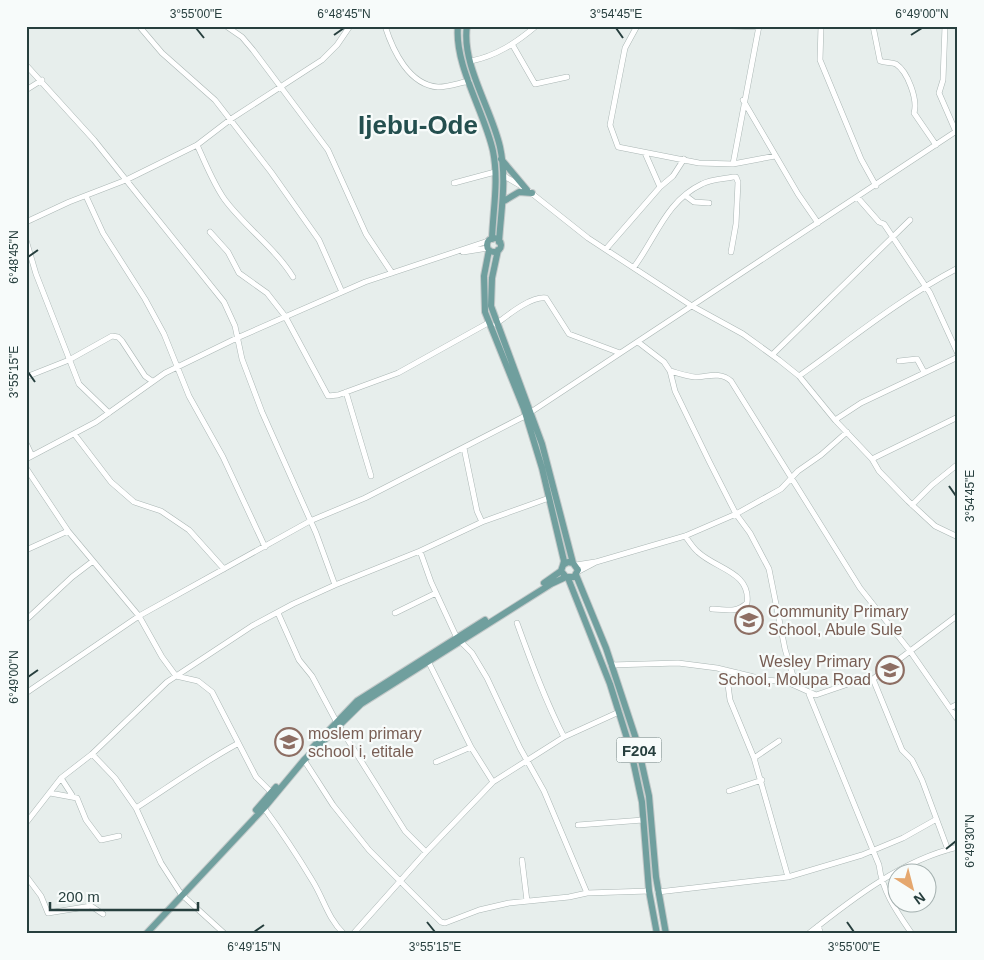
<svg xmlns="http://www.w3.org/2000/svg" width="984" height="960" font-family="Helvetica,sans-serif">
<style>
.lines{fill:none;stroke-linecap:round;stroke-linejoin:round}
.minor-casing{stroke:#aab6b4;stroke-width:6}
.major-casing{stroke:#c3c9c9;stroke-width:8}
.minor{stroke:#fff;stroke-width:5}
.major{stroke:#709f9e;stroke-width:6}
.ticks{fill:none;stroke:#273f3e;stroke-width:2}
.labels{text-anchor:middle;dominant-baseline:central;stroke-width:4.5;stroke-linejoin:round;paint-order:stroke}
.shield{fill:#f7fbfa;stroke:#657776;stroke-width:1}
.shield-label{font-size:15px;font-weight:bold;fill:#273f3e}
.education-label{font-size:16px;fill:#785e54;stroke:#f7fbfa;text-anchor:start}
.town-label{font-size:26px;font-weight:bold;fill:#244f4f;stroke:#f7fbfa}
.neatline{fill:none;stroke:#273f3e;stroke-width:2}
.ticks-label{font-size:12px;text-anchor:middle;fill:#273f3e}
</style>
<rect width="100%" height="100%" fill="#e7eeec"/>
<g class="lines">
<defs>
<path id="minor" d="M139,26l23,27 53,47 56,72 48,68 23,52
M226,26l16,11 11,13 75,100 38,84 26,39
M385,26c8,25 24,59 53,61 10,0 21,-4 31,-6
M637,26l-12,22 -15,77 8,22 81,16 34,1 42,-8
M730,26l29,1
M821,26l-1,34 41,99 15,27
M873,26l7,35c5,2 11,1 16,3 12,8 22,36 18,49l22,32
M945,26l-2,54 -4,13 17,39
M512,44l23,40 32,-7
M471,61c25,-5 45,-18 65,-35
M26,65l68,75 130,162 11,24 7,33 20,53 54,121 19,52
M26,90l16,-10
M743,100l55,94 20,29
M197,145c9,19 16,38 28,55 21,28 50,48 68,77
M645,153l15,34
M733,164l26,-138
M504,176l19,11
M454,183l41,-11
M530,192l58,46 104,68 51,28 36,26 20,16 36,44 37,39 7,12 29,30 27,25 23,11
M86,196l17,37 42,66 19,35 25,62 34,61 42,90
M686,196l8,6 15,1
M858,198l21,24 5,2 46,69 28,61
M26,222l43,-20 57,-22 71,-35 34,-26 91,-59 15,-15 13,-19
M210,232l18,20 11,21 28,20 18,23 43,80 10,-1 60,-22 90,-50
M26,240l10,34 43,110 30,29
M606,249l54,-62 13,-11 11,-17
M463,252l25,-4
M634,267c22,-29 32,-66 68,-83 9,-5 21,-5 31,-7h3l2,5 -2,42 -5,28
M496,324c12,-9 35,-28 50,-26l23,36 51,19
M638,342l26,20 6,9c8,2 16,5 25,6 12,0 25,-6 36,4l129,207 50,63 48,69
M772,355l138,-135
M899,361l18,-2 7,13
M670,371l5,20 34,70 27,53 14,19 19,36 16,80 11,37
M799,376c52,-37 102,-78 159,-108
M26,377l43,-17 43,-24 6,1 4,4 23,35 7,5
M346,392l25,84
M531,412l427,-282
M835,420l26,-17 97,-46
M75,435l36,47 23,20 27,9 28,19 35,39
M26,443l6,13
M464,448l13,63 5,11
M26,459l70,-37 69,-49 72,-35 128,-56 123,-41
M872,459l86,-42
M26,468l42,63 71,85 23,41 14,19 22,5 14,11 44,85 15,15
M912,505l20,-20 26,-21
M685,536c4,5 8,12 13,16 18,17 53,20 49,51 -12,11 -21,6 -35,6
M26,550l42,-19
M420,551l11,31 25,54
M576,565l19,-3
M577,572l19,-10 89,-26 51,-22 45,-25 17,-18 23,-16 26,-23
M278,613l21,47 13,16 24,45 69,110 21,21
M395,613l41,-20
M26,620l46,-43 21,-16
M517,623c14,39 28,77 47,114
M459,640l13,13 15,25 33,70 24,43 43,102
M428,661l43,86 22,35
M611,665l67,-2 39,5 50,12 20,2 29,13 41,-14 16,-2 85,-64
M726,670l4,30 24,58 34,119
M873,679l29,71 10,10 10,20 26,70
M26,693l113,-77 171,-95 55,-23 160,-82
M809,694l70,171c3,26 18,47 33,69
M950,708l8,-4
M92,754l23,24 21,30 25,55 20,31 44,40
M754,758l25,-17
M304,760l29,45 36,45 72,72 4,1 34,-13 30,-7 60,-6 18,-4 62,-2
M436,762l35,-15
M61,778l11,17
M729,791l33,-11
M50,793l27,5 9,22 15,20 18,-4
M136,808c34,-22 66,-45 101,-64
M264,808c17,23 33,47 48,72 12,19 15,37 32,54
M26,823l35,-45 31,-24 75,-72 85,-56 41,-22 42,-19 85,-34 62,-29 67,-24
M578,825l65,-5
M522,860l5,41
M26,876l15,20 7,17 43,-7 12,8
M658,892l130,-15 74,-22 41,-17 32,-18
M818,926l3,8
M353,934l73,-82 67,-70 71,-45 55,-25
M808,934c44,-35 94,-74 150,-87"/>
<path id="major" d="M458,26c-4,39 27,87 35,125 6,30 0,58 -1,88
M467,26c-6,38 25,84 33,121 7,32 1,63 -1,95
M501,159l26,31
M504,201l15,-9 13,1
M487 245a7 7 0 1 1 14 0a7 7 0 1 1-14 0Z
M489,250l-5,26 1,36 39,97 18,59 22,93 -1,4
M498,250l-6,28 -1,28 51,138 31,119
M576,575l30,73 31,94 12,54 7,81 10,57
M568,578l42,106 21,67 11,51 7,89 8,43
M544,583l17,-12
M313,747l44,-46 128,-81
M256,810l20,-23
M146,934l118,-126 40,-48 57,-56 190,-120 15,-7h8l4,-7 -5,-7 -5,-1 -5,3 -2,6 5,6"/>
</defs>
<use href="#minor" class="minor-casing"/>
<use href="#major" class="major-casing"/>
<use href="#minor" class="minor"/>
<use href="#major" class="major"/>
</g>
<path class="ticks" d="M196,28l8,10M616,28l7,10M334,35l10,-7M911,35l11,-7M28,257l10,-7M28,372l7,10M949,486l7,10M28,677l10,-7M946,849l10,-8M427,922l8,10M847,922l7,10M254,932l10,-7"/>
<defs>
<symbol id="school-ring" viewBox="-11 -11 22 22"><circle r="9.5" fill="#f7fbfa" stroke="#8d6e63" stroke-width="1.5"/><path d="M0-5L7-2L0 1L-7-2ZM-4 1L0 2.5L4 1V4Q0 6-4 4Z" fill="#8d6e63"/></symbol>
</defs>
<g fill-rule="evenodd">
<use href="#school-ring" x="733" y="604" width="32" height="32"/>
<use href="#school-ring" x="874" y="654" width="32" height="32"/>
<use href="#school-ring" x="273" y="726" width="32" height="32"/>
</g>
<g class="labels">
<rect class="shield" x="616.5" y="737.5" width="45" height="25" rx="4"/>
<g class="shield-label">
<text x="639" y="750">F204</text>
</g>
<g class="education-label">
<text x="768" y="611">Community Primary<tspan x="768" dy="18">School, Abule Sule</tspan></text>
<text x="871" y="661" text-anchor="end">Wesley Primary<tspan x="871" dy="18">School, Molupa Road</tspan></text>
<text x="308" y="733">moslem primary<tspan x="308" dy="18">school i, etitale</tspan></text>
</g>
<g class="town-label">
<text x="418" y="125">Ijebu-Ode</text>
</g>
</g>
<rect width="984" height="960" fill="none" stroke="#f7fbfa" stroke-width="55"/>
<g transform="translate(912 888) rotate(144)"><circle r="24" fill="#f7fbfa" stroke="#a4b0af"/>
<path d="M0-4L9 19L0 12L-9 19Z" fill="#e5a76e"/>
<text y="-8" font-size="14" font-weight="bold" text-anchor="middle" fill="#273f3e">N</text>
</g>
<path d="M50 902v8h148v-8" fill="none" stroke="#273f3e" stroke-width="2.5"/>
<text x="58" y="902" font-size="15" fill="#273f3e" stroke="#f7fbfa" stroke-width="4" paint-order="stroke">200 m</text>
<rect x="28" y="28" width="928" height="904" class="neatline"/>
<g class="ticks-label">
<text x="196" y="18">3°55'00"E</text>
<text x="344" y="18">6°48'45"N</text>
<text x="616" y="18">3°54'45"E</text>
<text x="922" y="18">6°49'00"N</text>
<text transform="translate(14 257) rotate(-90)" y="4">6°48'45"N</text>
<text transform="translate(14 372) rotate(-90)" y="4">3°55'15"E</text>
<text transform="translate(970 496) rotate(-90)" y="4">3°54'45"E</text>
<text transform="translate(14 677) rotate(-90)" y="4">6°49'00"N</text>
<text transform="translate(970 841) rotate(-90)" y="4">6°49'30"N</text>
<text x="254" y="951">6°49'15"N</text>
<text x="435" y="951">3°55'15"E</text>
<text x="854" y="951">3°55'00"E</text>
</g>
</svg>
